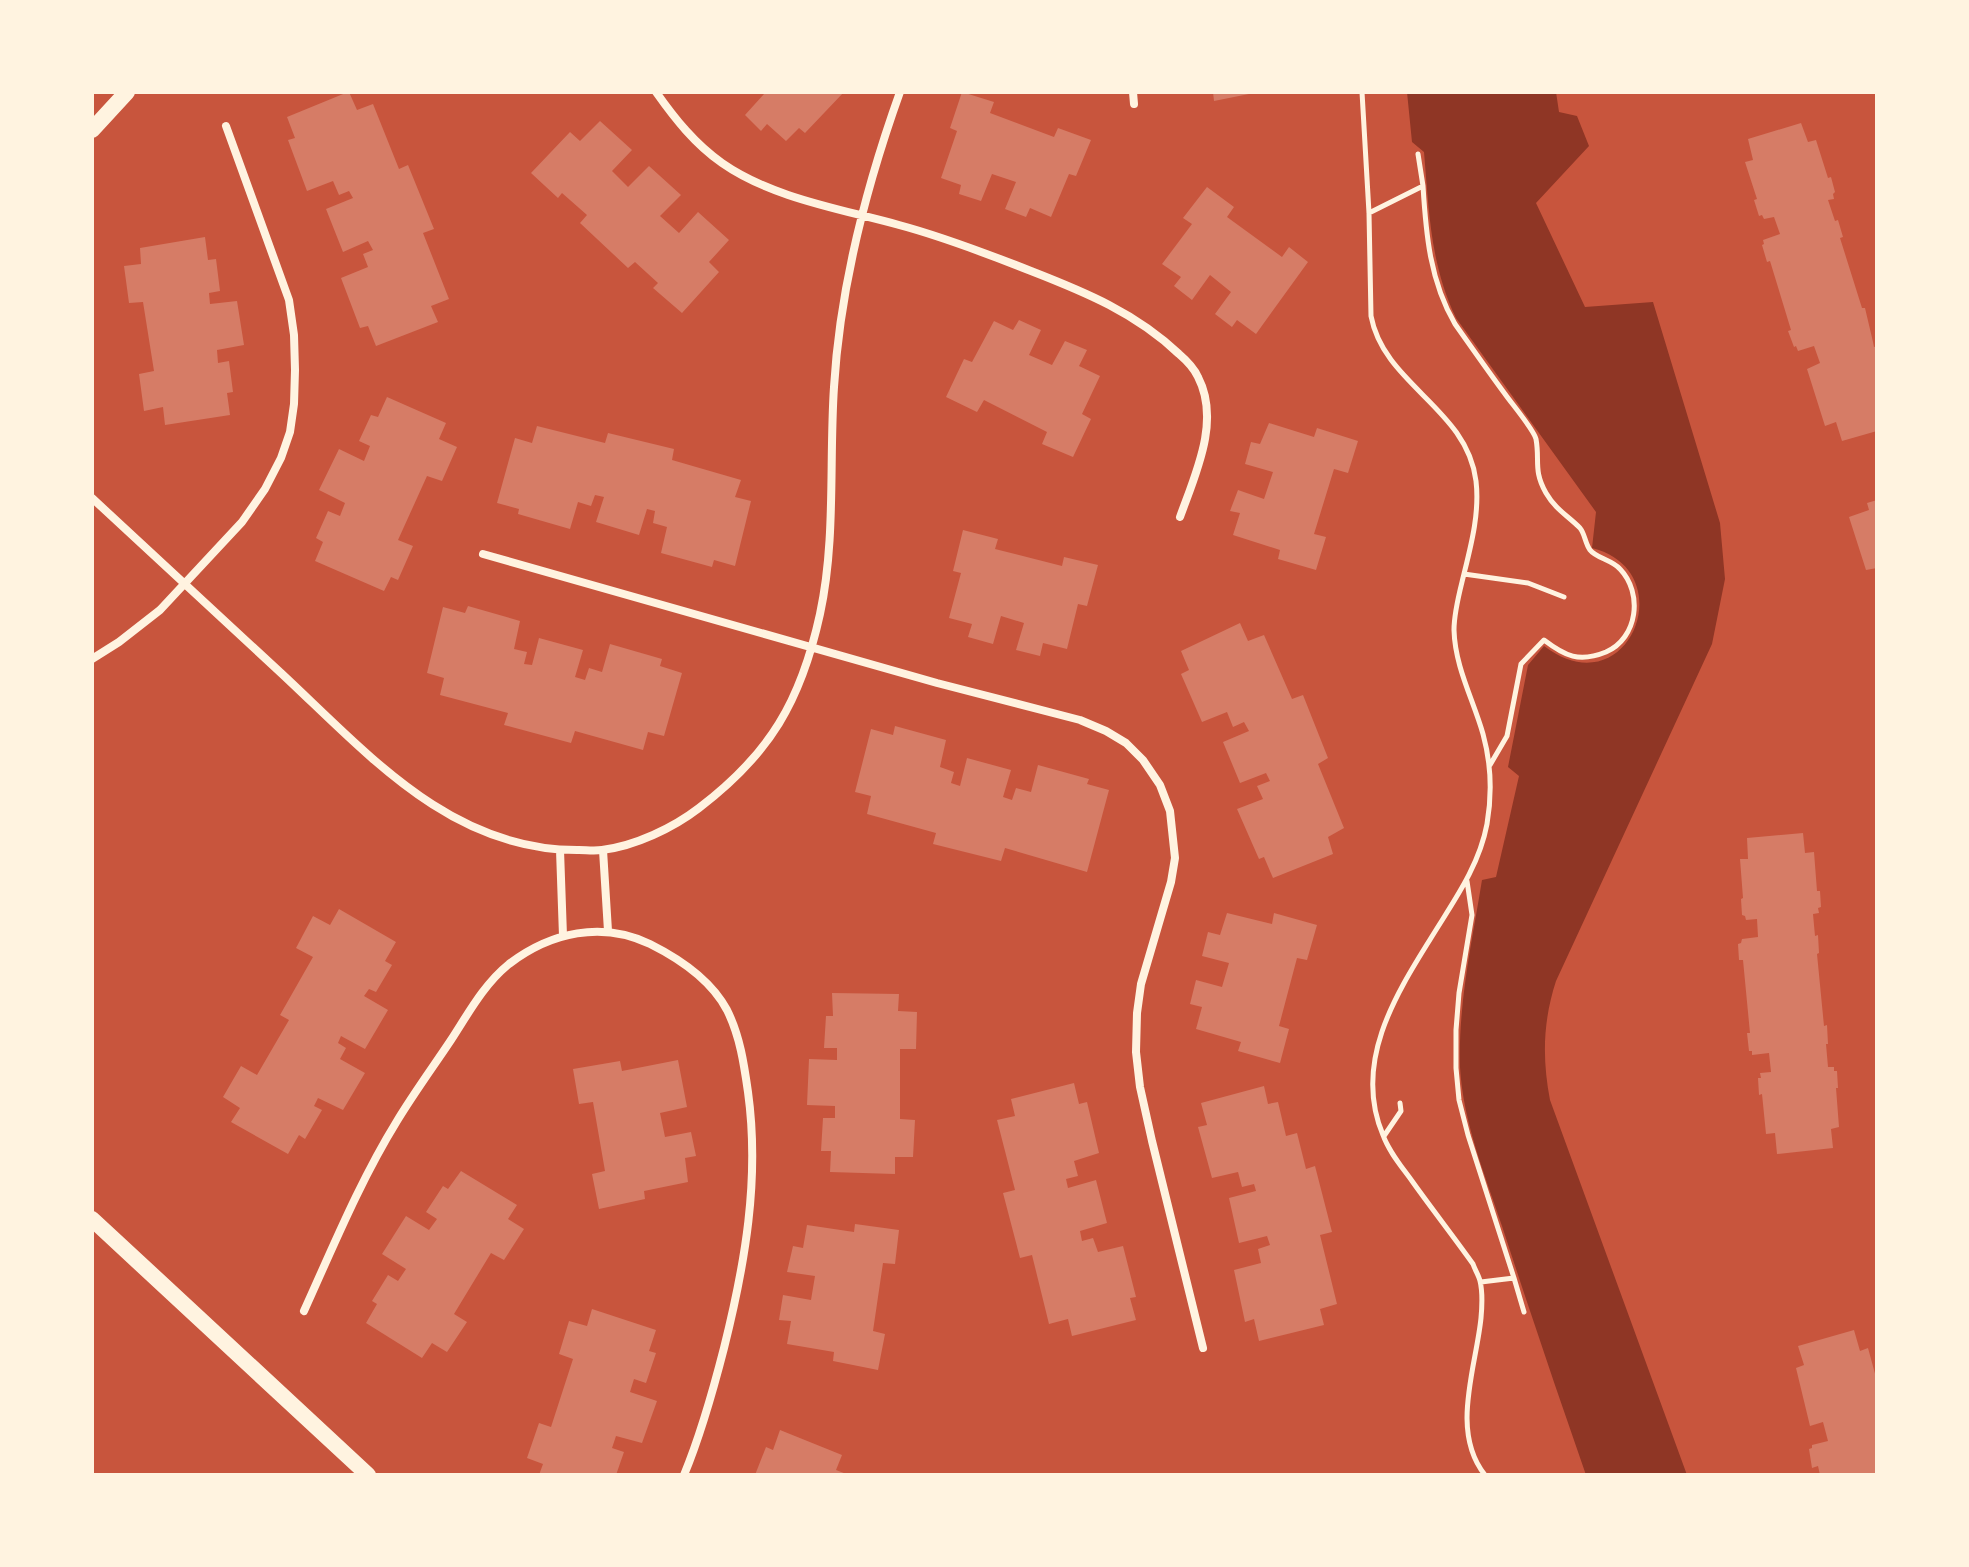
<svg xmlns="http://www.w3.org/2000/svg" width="1969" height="1567" font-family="Poppins,sans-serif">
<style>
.water{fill:#8f3625}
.building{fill:#d67c66}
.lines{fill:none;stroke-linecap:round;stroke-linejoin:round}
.path{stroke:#fff3e0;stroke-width:5}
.minor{stroke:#fff3e0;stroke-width:8}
.secondary{stroke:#fff3e0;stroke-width:16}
</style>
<rect width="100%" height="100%" fill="#c8553d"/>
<path class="water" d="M1407,92h149l3,20 18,4 12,30 -53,57 49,104 68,-5 67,221 5,56 -13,65 -156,337c-13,40 -14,77 -6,119l137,375h-101c-29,-83 -57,-166 -84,-249 -17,-51 -39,-104 -42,-159 -2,-63 12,-125 22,-187l14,-3 23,-101 -11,-9 20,-102 16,-19c84,64 140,-75 48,-98l4,-36 -140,-194c-26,-54 -27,-108 -32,-166l-12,-10z"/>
<path class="building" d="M348,92h1l8,18 16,-6 26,65 9,-4 26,64 -11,4 26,66 -18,7 7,16 -62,24 -8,-20 -8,2 -19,-50 27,-11 -5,-13 10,-4 -5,-9 -25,11 -17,-43 27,-11 -4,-7 -10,4 -6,-14 -26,10 -19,-51 7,-2 -8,-21z
M762,92h82l-39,41 -6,-5 -13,13 -19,-17 -6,7 -16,-16 19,-21z
M962,92l32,10 -4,11 64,24 4,-9 33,12 -15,36 -7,-2 -18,43 -21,-9 -4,9 -21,-8 11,-27 -24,-8 -11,27 -22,-7 2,-9 -20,-7 16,-47 -7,-3z
M1213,92h41v1l-40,8z
M600,121l32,29 -20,21 16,16 21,-21 32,29 -21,21 19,17 19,-21 31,28 -20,22 10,10 -37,41 -29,-25 5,-5 -23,-21 -7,6 -48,-45 7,-8 -25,-22 -4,5 -27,-25 39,-41 10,9z
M1801,123l7,19 8,-2 12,38 3,-1 4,15 -2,2 1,5 -6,1 7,21 3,-1 5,17 -3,1 22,70h3l8,34 1,5 3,-1v85l-35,10 -6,-19 -11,4 -18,-57 13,-6 -6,-17 -16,5 -2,-5 -2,1 -6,-16 3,-1 -21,-69 -3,1 -5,-17 2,-1 -1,-4 17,-6 -6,-17 -10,2 -2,-4 -3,1 -5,-16 3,-1 -12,-37 8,-2 -5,-21z
M1207,187l27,20 -7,10 55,40 7,-10 19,15 -52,72 -19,-14 -5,7 -17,-13 16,-22 -21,-17 -18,25 -18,-14 7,-9 -19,-13 30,-40 -9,-6z
M205,237l3,23 8,-1 4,32 -11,2 1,11 27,-3 7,44 -27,5 1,13 11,-2 4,31 -6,1 3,22 -65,10 -2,-18 -19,4 -5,-37 15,-3 -11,-69 -14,1 -5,-37 17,-2 -1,-16z
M1019,320l22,10 -12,25 23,10 13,-24 22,9 -8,16 21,10 -18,38 9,5 -18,38 -31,-13 5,-12 -63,-32 -7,12 -31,-15 18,-38 8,3 22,-41 19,9z
M387,397l59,26 -7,16 18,8 -15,34 -15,-5 -29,64 15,6 -15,34 -7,-3 -7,14 -69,-30 8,-19 -7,-4 12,-27 12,5 5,-13 -26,-13 20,-41 25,12 6,-15 -11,-5 12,-26 7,2z
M1269,423l45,14 3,-9 41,13 -10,32 -14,-4 -20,65 12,3 -10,33 -38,-11 2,-9 -47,-15 7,-22 -10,-2 8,-21 26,9 9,-27 -28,-8 6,-22 9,2z
M537,426l68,17 3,-10 66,16 -2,11 69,20 -6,17 16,4 -16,65 -21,-6 -2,7 -51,-14 6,-26 -14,-4 2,-12 -8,-2 -8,26 -43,-13 8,-25 -9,-2 -4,11 -13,-4 -8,27 -52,-15 1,-5 -22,-6 18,-65 17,5z
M1877,500v68l-11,2 -17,-53 20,-7 -2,-7z
M963,530l35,9 -3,10 67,17 2,-9 34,8 -11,41 -9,-2 -11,45 -24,-6 -3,13 -24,-6 8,-27 -23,-7 -8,28 -25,-7 4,-13 -23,-6 12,-45 -8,-2z
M468,606l52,15 -6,28 13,3 -3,12 8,1 7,-27 44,12 -8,27 10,3 4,-12 13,4 8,-28 52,15 -2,7 22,7 -18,63 -16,-4 -5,18 -68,-19 -4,12 -67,-18 4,-12 -68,-18 4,-17 -17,-5 16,-66 22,6z
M1240,623l8,18 16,-6 28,64 11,-4 25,63 -10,6 26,64 -16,9 5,17 -60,24 -9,-21 -5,2 -22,-50 26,-10 -6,-13 13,-5 -4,-8 -26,10 -17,-41 26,-11 -5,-9 -11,5 -6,-15 -25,10 -21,-48 8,-4 -8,-19z
M895,726l51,14 -6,27 14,5 -3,11 9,3 7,-28 44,12 -8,27 9,3 4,-12 15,4 7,-27 51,14 -2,5 22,6 -22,82 -82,-24 -4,13 -68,-17 3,-11 -69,-19 4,-18 -16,-4 16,-63 22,6z
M1803,833l2,20 9,-1 3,39h3l1,16 -3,1 1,5 -6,1 2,22 3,-1 1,18 -2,1 7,72 3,-1 1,19h-2l2,23h6v4h3l1,17h-2l3,39 -8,2 2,19 -56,6 -2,-21 -9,1 -4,-40 -3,1 -1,-17h3l-1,-5 11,-1 -2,-19 -17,2v-4h-3l-2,-18h3l-7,-73h-4l-1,-16 3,-1 1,-4 16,-2 -1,-18 -11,1 -1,-4 -3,-1 -1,-16 2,-1 -3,-39h8l-1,-21z
M339,909l57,33 -11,19 7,4 -16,27 -7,-3 -5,7 24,14 -23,39 -24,-13 -3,7 8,5 -6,11 25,14 -22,37 -25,-12 -4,8 8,4 -17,29 -6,-4 -11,19 -57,-32 9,-14 -17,-11 18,-31 16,9 32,-55 -9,-5 33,-58 -17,-9 17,-32 17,9z
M1227,913l45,11 2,-11 43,12 -10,35 -10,-2 -18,68 10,3 -9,34 -42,-12 3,-9 -45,-13 6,-22 -12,-3 6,-24 26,7 7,-24 -27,-7 6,-24 12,3z
M832,993l67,1 -1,17 19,1 -1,37h-16v70l15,1 -2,37h-18v17l-65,-2 1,-21h-10l2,-33h12v-12l-28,-1 2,-46 28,1v-12h-13l2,-32h7z
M678,1060l9,47 -27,6 5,24 26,-5 5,24 -11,2 3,24 -44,9 1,8 -46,10 -7,-35 13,-3 -12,-69 -14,2 -6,-35 47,-8 2,10z
M1074,1083l5,21 8,-2 12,51 -25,8 4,15 -12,3 2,9 28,-8 11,43 -27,8 2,10 11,-3 5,14 25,-6 13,51 -6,1 6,22 -64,16 -4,-17 -19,5 -17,-69 -12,3 -17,-65 12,-3 -18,-70 18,-4 -4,-17z
M1264,1086l4,18 10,-2 8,34 11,-3 9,36 9,-3 17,66 -12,3 17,69 -17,5 4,16 -65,16 -5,-22 -9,3 -11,-52 27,-7 -3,-14 12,-4 -3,-9 -28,7 -10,-45 27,-7 -2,-7 -12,3 -4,-15 -26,6 -14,-51 9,-2 -6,-22z
M461,1171l56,34 -9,14 16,10 -20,31 -13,-7 -37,61 13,8 -20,30 -15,-9 -10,15 -56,-35 11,-19 -5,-3 16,-26 10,6 8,-12 -24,-15 24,-38 23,14 8,-11 -11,-7 17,-26 5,3z
M855,1224l44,6 -4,34 -12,-1 -10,68 12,3 -7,36 -45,-9 1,-9 -47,-8 4,-23 -12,-1 4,-25 28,5 4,-24 -28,-4 6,-26 10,2 4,-23 47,7z
M592,1309l64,21 -7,21 7,2 -10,30 -12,-4 -4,13 27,9 -15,42 -26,-7 -4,12 12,4 -8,23h-77l4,-11 -16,-6 12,-35 12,4 22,-68 -14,-5 10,-33 18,5z
M1854,1330l6,21 8,-3 9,33v94h-57l-2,-9 -6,2 -3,-19 3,-1v-3l16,-4 -5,-19 -13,4 -14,-58 8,-3 -6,-19z
M780,1430l62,25 -6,15 13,5h-94l11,-28 7,3z"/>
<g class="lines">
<path class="path" d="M1362,92l7,121 2,103c13,69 96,92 105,165 4,34 -6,68 -14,101 -4,16 -8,32 -8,48 1,37 19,69 29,104 8,29 9,61 4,90 -8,43 -34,78 -56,114 -37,59 -78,126 -48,197 6,17 19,32 29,46 20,28 41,55 61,83 2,6 6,12 7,17 3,12 2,26 1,37 -5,50 -31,113 4,157
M1423,186c3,49 7,95 32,138 17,24 33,47 50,70 7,10 29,36 31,45 4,22 -3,31 10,54 10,17 21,22 34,35 5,6 5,15 10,22 6,8 22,10 30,19 23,24 18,69 -14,83 -27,11 -41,4 -62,-12l-23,24 -14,72 -17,29
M1369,213l54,-27 -5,-32
M1464,574l64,9 36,14
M1467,881l5,34 -13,78 -3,37v38l3,32 9,35 46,143
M1384,1136l17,-25 -1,-8
M1481,1282l33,-4 10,34"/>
<path class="minor" d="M656,92c19,27 39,52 66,71 50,35 119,46 177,62 45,12 89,29 132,46 54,21 105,42 148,83 7,6 15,14 19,23 23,44 -3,98 -18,140
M1133,92l1,12
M92,498c63,59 126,117 189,175 87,81 170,178 298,177 7,0 15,1 23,0 33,-4 71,-22 97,-42 71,-54 102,-107 121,-194 16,-74 9,-152 14,-227 6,-100 32,-200 66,-295
M483,554l454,129 143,37 26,11 20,12 17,17 17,25 10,26 5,47 -4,24 -30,102 -4,29 -1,39 4,35 12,54 51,207
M92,659l27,-17 41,-32 82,-88 23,-33 16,-31 9,-26 4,-28 1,-34 -1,-35 -5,-35 -63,-174
M560,850l3,86
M603,850l5,81
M304,1311c29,-64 56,-130 93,-190 17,-28 36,-54 54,-81 17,-26 33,-56 58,-76 42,-32 93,-43 141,-20 30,15 61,36 77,66 13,26 17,54 21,82 12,87 -3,172 -24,256 -11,43 -23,86 -40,127"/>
<path class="secondary" d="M92,130l35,-38
M92,1219l276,256"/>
</g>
<rect width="1969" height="1567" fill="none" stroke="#fff3e0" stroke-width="188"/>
</svg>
